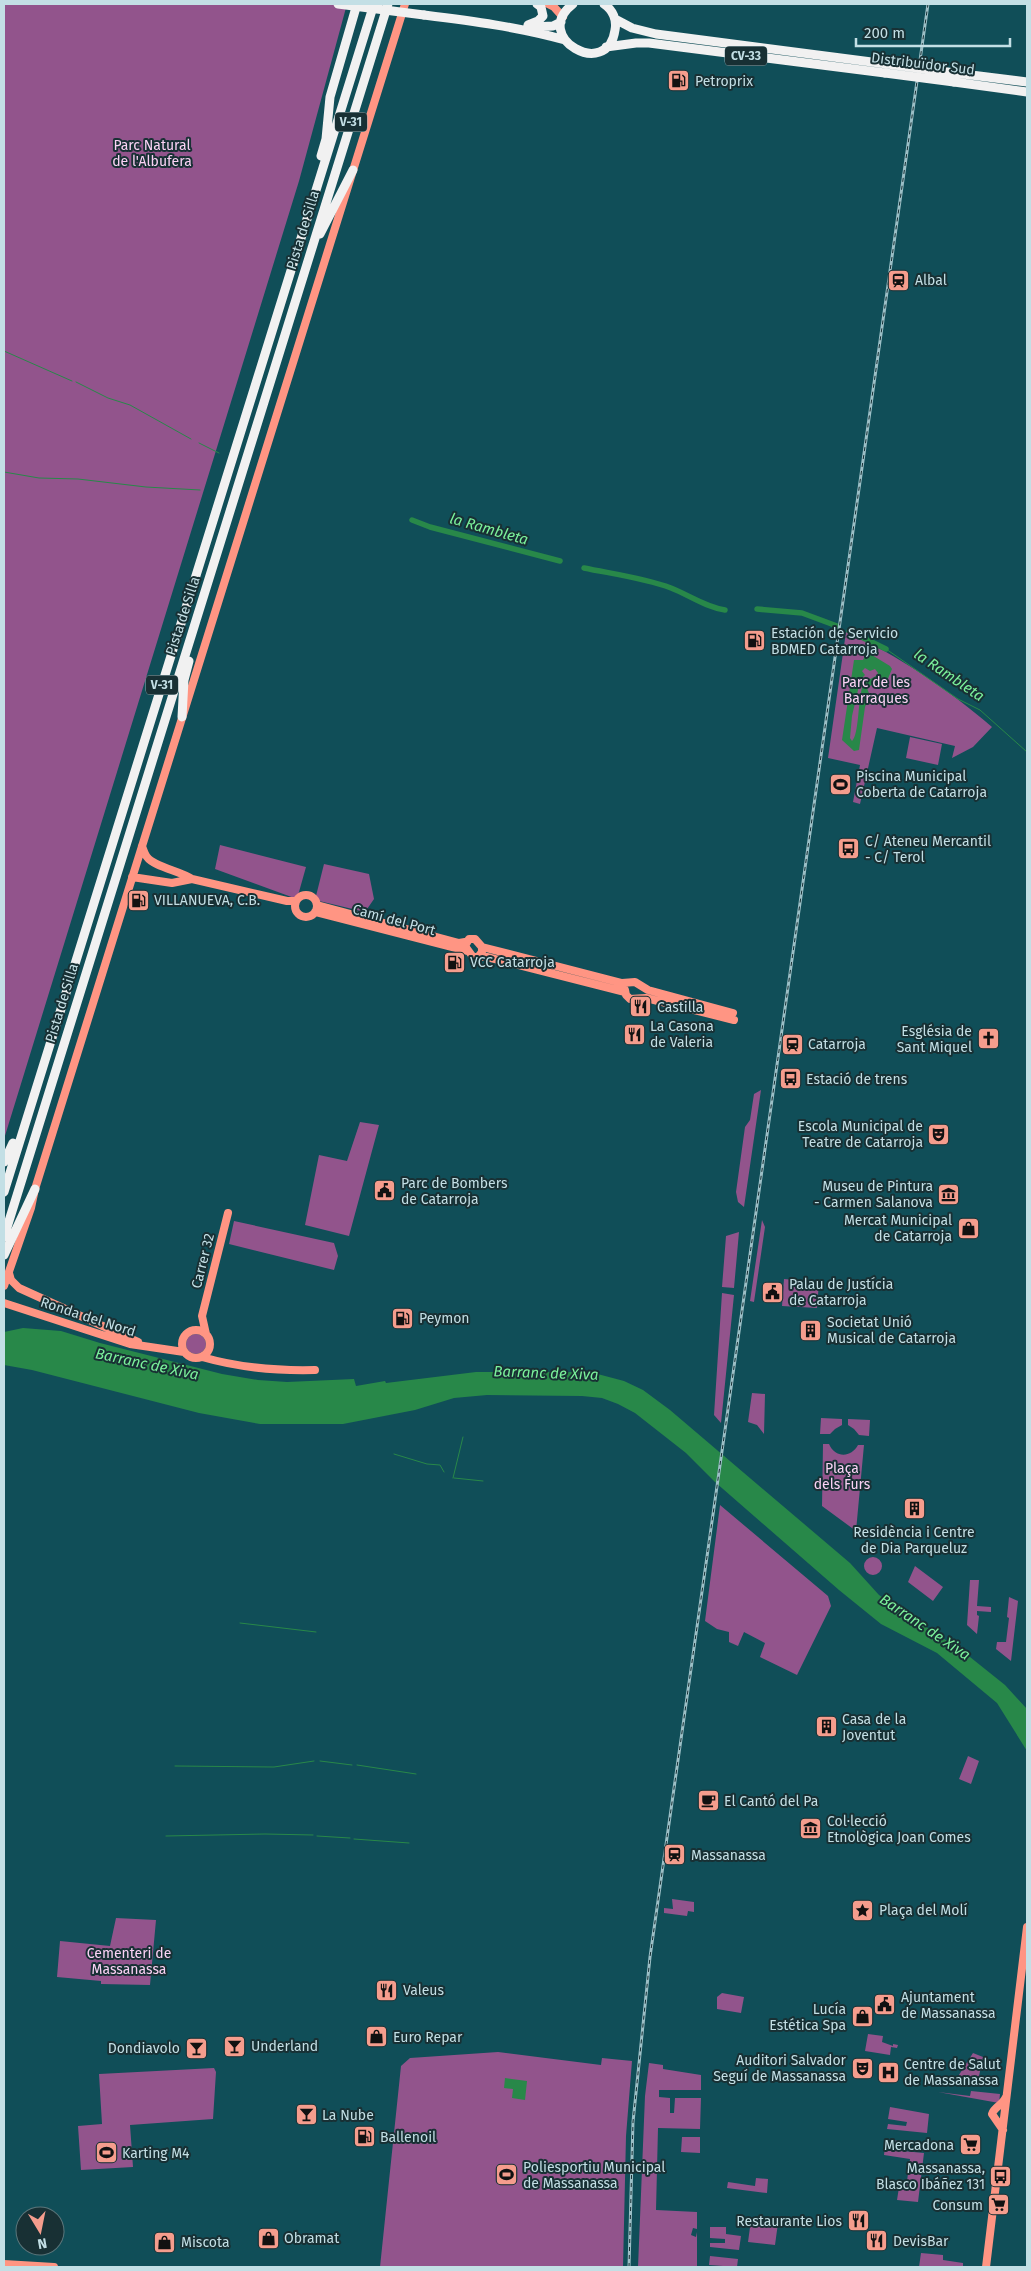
<svg xmlns="http://www.w3.org/2000/svg" width="1031" height="2271" font-family="'Fira Sans',sans-serif">
<style>
.green{fill:#92548c}
.water{fill:#288849;fill-rule:evenodd}
.lines{fill:none;stroke-linecap:round;stroke-linejoin:round}
.stream{stroke:#288849;stroke-width:1}
.canal{stroke:#288849;stroke-width:5.5}
.secondary{stroke:#ff9583;stroke-width:8}
.highway{stroke:#f1f1f1;stroke-width:9}
.rail-casing{stroke:#9cbfc6;stroke-width:3}
.rail{stroke:#183034;stroke-width:1;stroke-dasharray:4;stroke-linecap:butt}
.highway-bridge{stroke:#f1f1f1;stroke-width:9}
.labels{text-anchor:middle;dominant-baseline:central;stroke-width:4;stroke-linejoin:round;paint-order:stroke}
.shield{fill:#183034;stroke:#90aab0;stroke-width:1}
.shield-label{font-size:12px;font-weight:bold;fill:#c3dfe5}
.street-label{font-size:14px;fill:#c3dfe5;stroke:#183034}
.poi-label{font-size:14px;fill:#c3dfe5;stroke:#183034;text-anchor:start}
.park-label{font-size:14px;fill:#fbd2f5;stroke:#183034}
.water-label{font-size:15px;font-style:italic;fill:#7bf19b;stroke:#183034}
</style>
<rect width="100%" height="100%" fill="#104e58"/>
<path class="green" d="M4,4h343l-48,177 -295,958z
M846,632c52,23 103,58 146,95l-19,20 -21,11 3,-12 -78,-18 -17,76 -7,-2 7,-37 -32,-7z
M910,737l32,7 -4,21 -32,-7z
M220,845l86,22 -9,32 -82,-30z
M324,864l45,10 5,25 -9,13 -50,-12z
M761,1090l-17,117 -6,-5 -2,-10 9,-65 5,-7 4,-26z
M360,1122l19,3 -30,111 -44,-11 14,-70 28,6z
M762,1220l3,7 -11,75 -4,-1z
M234,1221l100,22 4,13 -4,14 -105,-26z
M739,1232l-5,56 -12,-1 4,-51z
M784,1279l35,3 -2,26 -35,-2z
M722,1293l12,2 -13,128 -7,-8z
M186 1344a10 10 0 1 1 20 0a10 10 0 1 1-20 0Z
M752,1393l13,1 -1,40 -7,-9 -9,-3z
M821,1418l21,1v6l-7,4 -5,5h-10z
M848,1419l22,1 -1,16 -10,-1 -5,-6 -6,-4z
M823,1444h6c6,14 22,14 29,1h6l-8,86 -34,-25z
M720,1505l108,91 3,10 -34,69 -37,-18 5,-14 -21,-11 -6,14 -9,-4v-10l-12,-3 -12,-8z
M864 1566a9 9 0 1 1 18 0a9 9 0 1 1-18 0Z
M915,1566l28,21 -10,14 -25,-19z
M970,1580h9l-2,26 14,1v5l-14,-1v4l2,1 -2,18 -10,-9z
M1009,1597l9,4 -7,60 -15,-12 1,-7h9l3,-24 -2,-1z
M968,1756l11,5 -8,23 -12,-5z
M672,1899l22,3v10l-6,-1 -1,5 -23,-3v-5l9,1z
M116,1918l40,2 -6,65 -49,-1v-3l-44,-4 3,-36 50,5z
M722,1993l22,4 -3,16 -24,-4v-12z
M868,2034l15,2 -1,6 11,4v-2l5,1 -1,3 -6,-1 -1,8 -25,-4z
M498,2052l103,13 1,-7 30,3 -6,75 -3,131h-243l21,-201 9,-8z
M973,2053l10,4 -5,24 -21,-3z
M649,2063l14,2v4l38,6v15h-42v7l11,1v15h4l1,-15h26l-1,31 -42,-1 -2,82 41,2v17l-4,-1 -2,7 5,2 1,-5v34l5,1h-64l7,-171z
M214,2068l2,4 -3,47 -83,6 3,42 -52,3 -3,-44 24,-2 -3,-50z
M971,2091l29,3 -1,9 -61,-11 32,4z
M890,2107l39,7 -2,19 -40,-4 1,-5 18,2 1,-4 -19,-3z
M682,2137h18v16l-19,-1z
M886,2139l18,3 -1,9 21,2 -6,49 -21,-2 3,-19h7l3,-22 -26,-4z
M756,2178l12,1 -1,14 -40,-5 1,-6 27,4z
M751,2220l27,3 -3,22 -27,-3z
M710,2227h16v7l15,2 -2,14 -29,-3v-4h15v-4l-15,-1z
M921,2253l22,2v5l20,3v4h-44z
M710,2256l28,3 -1,8 -28,-2z"/>
<path class="water" d="M867,652l23,14 2,3 -5,12 -3,-4 -17,11 3,8 -5,11 -6,43 -5,1 -12,-11 12,-80h9zM865,668l5,3 5,-2 3,4c-4,7 -13,5 -16,15 -4,13 -3,47 -10,53l-2,-3 2,-22 6,-26v-8l7,-7 -3,-4z
M23,1328l38,3 39,12 122,31 36,6 29,2 67,-3 2,7 29,-5 1,2 90,-11h114l34,9 19,9 27,20 180,153 29,32 86,58 40,32 22,24v42l-30,-48 -60,-50 -56,-29 -42,-34 -124,-108 -29,-29 -51,-40 -17,-9 -16,-6 -20,-2 -95,-1 -33,3 -39,12 -72,14h-83l-61,-11 -167,-43 -28,-5v-33z
M505,2078l22,3 -2,19 -13,-2 1,-9 -9,-1z"/>
<g class="lines">
<path class="stream" d="M4,351l68,30
M76,382l32,16 22,7 61,34
M199,443l20,10
M4,472l35,6 39,1 68,8 54,3
M886,649l72,50 22,11 47,42
M394,1454l33,10 13,1 4,7
M453,1478l10,-41
M454,1478l29,3
M240,1623l76,9
M320,1761l32,4
M357,1765l59,9
M175,1766l99,1 40,-6
M166,1836l99,-2 48,1
M317,1836l33,2
M354,1839l55,4"/>
<path class="canal" d="M412,520l18,7 130,34
M584,568c29,6 60,10 87,20 18,7 34,19 54,22
M757,609l45,4 35,13
M849,631l37,18"/>
<path class="secondary" d="M548,4l6,3 9,10
M142,846c1,3 3,9 5,11 7,10 34,14 45,22l95,22h9
M132,877l40,6 20,-4
M295 906a11 11 0 1 1 22 0a11 11 0 1 1-22 0Z
M317,905l142,38 6,-1
M315,912l152,39
M482,947l140,36 13,-1 13,8 85,23
M478,957l4,-5v-5l-7,-8h-6l-4,7 8,11h14l138,35
M625,990l1,5 4,4 16,-1 88,22
M9,1273l2,7 8,8 119,54
M4,1286l27,-78 4,-19 370,-1185
M4,1303l126,41 54,8
M182 1344a14 14 0 1 1 28 0a14 14 0 1 1-28 0Z
M206,1334l-4,-18 26,-103
M202,1357c38,11 73,14 113,13
M1003,2130l-11,-16c2,-7 11,-9 14,-17
M4,2264l50,3
M986,2267l41,-340"/>
<path class="highway" d="M573,4c-43,33 35,77 42,26 2,-10 -2,-20 -11,-26
M424,15c48,6 94,12 141,25
M615,19l17,9 24,6 231,30
M528,25l10,-4 5,-5 -2,-9 -4,-3
M533,27l20,-1 8,-4
M606,47l30,-4h13l236,30
M955,73l72,9
M954,82l73,10
M321,156l5,-17 4,-42 27,-93
M320,234l33,-64
M182,717l2,-37 5,-19
M4,1162l9,-19
M4,1192l370,-1188
M4,1237l384,-1233
M4,1255l31,-66"/>
<defs>
<path id="rail" d="M629,2267l4,-145 17,-165 278,-1953"/>
</defs>
<use href="#rail" class="rail-casing"/>
<use href="#rail" class="rail"/>
<path class="highway-bridge" d="M338,4l86,11
M887,64l68,9
M885,73l69,9"/>
</g>
<defs>
<symbol id="fuel-square" viewBox="-11 -11 22 22"><rect x="-9" y="-9" width="18" height="18" rx="4" fill="#f59d8d" stroke="#183034"/><path d="M-5.5-6h7V0h2V4h1.3V-2.5L3-4.5l.8-.8L6-3V5H2.5V1h-1V6h-7ZM-4.2-4.7v3.2H.2V-4.7Z" fill="#111"/></symbol>
<symbol id="station-square" viewBox="-11 -11 22 22"><rect x="-9" y="-9" width="18" height="18" rx="4" fill="#f59d8d" stroke="#183034"/><path d="M-3-6H3Q5-6 5-4V2Q5 4 3 4L4.5 6H3L1.5 4h-3L-3 6H-4.5L-3 4Q-5 4-5 2V-4Q-5-6-3-6ZM-3.5-4v3h7v-3ZM-3.5 1v1.5H-2V1ZM2 1v1.5H3.5V1Z" fill="#111"/></symbol>
<symbol id="stadium-square" viewBox="-11 -11 22 22"><rect x="-9" y="-9" width="18" height="18" rx="4" fill="#f59d8d" stroke="#183034"/><path d="M0-5a6.5 5 0 1 0 0 10a6.5 5 0 1 0 0-10ZM-3.5-1.8h7v3.6h-7Z" fill="#111"/></symbol>
<symbol id="bus-square" viewBox="-11 -11 22 22"><rect x="-9" y="-9" width="18" height="18" rx="4" fill="#f59d8d" stroke="#183034"/><path d="M-5-6H5V4H4V6H2V4H-2V6H-4V4H-5ZM-3.5-4V0h7V-4ZM-3.5 1.2v1.5H-2V1.2ZM2 1.2v1.5H3.5V1.2Z" fill="#111"/></symbol>
<symbol id="restaurant-square" viewBox="-11 -11 22 22"><rect x="-9" y="-9" width="18" height="18" rx="4" fill="#f59d8d" stroke="#183034"/><path d="M-5-6h1v4h1v-4h1v4h1v-4h1v5L-1.5 .5V6h-2V.5L-5-1ZM5-6V6H3V1.5H1.5Q1.5-4 5-6Z" fill="#111"/></symbol>
<symbol id="church-square" viewBox="-11 -11 22 22"><rect x="-9" y="-9" width="18" height="18" rx="4" fill="#f59d8d" stroke="#183034"/><path d="M-1.2-6h2.4v3.5h3.3v2.4h-3.3V6h-2.4V-.1h-3.3v-2.4h3.3Z" fill="#111"/></symbol>
<symbol id="theatre-square" viewBox="-11 -11 22 22"><rect x="-9" y="-9" width="18" height="18" rx="4" fill="#f59d8d" stroke="#183034"/><path d="M-5-5.5Q0-4 5-5.5V0Q5 5 0 6Q-5 5-5 0ZM-3.3-2.5H-1v1.5H-3.3ZM1-2.5H3.3v1.5H1ZM-2.8 1Q0 5.5 2.8 1Z" fill="#111"/></symbol>
<symbol id="civic-square" viewBox="-11 -11 22 22"><rect x="-9" y="-9" width="18" height="18" rx="4" fill="#f59d8d" stroke="#183034"/><path d="M-.6-6.5H3V-4.5H.6V-3L4-1V1h2V6H-6V1h2V-1L-.6-3ZM-1.2 2.5V6h2.4V2.5Z" fill="#111"/></symbol>
<symbol id="museum-square" viewBox="-11 -11 22 22"><rect x="-9" y="-9" width="18" height="18" rx="4" fill="#f59d8d" stroke="#183034"/><path d="M0-6L6-3V-2H-6V-3ZM-5-1h2V3h-2ZM-1-1h2V3h-2ZM3-1h2V3H3ZM-6 4H6V6H-6Z" fill="#111"/></symbol>
<symbol id="shop-square" viewBox="-11 -11 22 22"><rect x="-9" y="-9" width="18" height="18" rx="4" fill="#f59d8d" stroke="#183034"/><path d="M-5-2.5h2.3a2.7 3.5 0 0 1 5.4 0H5L5.5 6h-11ZM-1.5-2.5h3a1.5 2.3 0 0 0-3 0Z" fill="#111"/></symbol>
<symbol id="building-square" viewBox="-11 -11 22 22"><rect x="-9" y="-9" width="18" height="18" rx="4" fill="#f59d8d" stroke="#183034"/><path d="M-4-6H4V6H1V3H-1V6H-4ZM-2.5-4.3h1.7v1.8h-1.7ZM.8-4.3h1.7v1.8H.8ZM-2.5-1h1.7V.8h-1.7ZM.8-1h1.7V.8H.8Z" fill="#111"/></symbol>
<symbol id="cafe-square" viewBox="-11 -11 22 22"><rect x="-9" y="-9" width="18" height="18" rx="4" fill="#f59d8d" stroke="#183034"/><path d="M-5.5-4.5H6V0H3Q3 3.5 0 3.5H-2.5Q-5.5 3.5-5.5 0ZM3-3.2v2h1.7v-2ZM-6 4.5H4V6H-6Z" fill="#111"/></symbol>
<symbol id="sight-square" viewBox="-11 -11 22 22"><rect x="-9" y="-9" width="18" height="18" rx="4" fill="#f59d8d" stroke="#183034"/><path d="M0-6L1.8-2.2L6-1.7L2.9 1.2L3.7 5.4L0 3.3L-3.7 5.4L-2.9 1.2L-6-1.7L-1.8-2.2Z" fill="#111"/></symbol>
<symbol id="bar-square" viewBox="-11 -11 22 22"><rect x="-9" y="-9" width="18" height="18" rx="4" fill="#f59d8d" stroke="#183034"/><path d="M-6-5H6L.8 .8V4.5H3.5V6h-7V4.5H-.8V.8Z" fill="#111"/></symbol>
<symbol id="hospital-square" viewBox="-11 -11 22 22"><rect x="-9" y="-9" width="18" height="18" rx="4" fill="#f59d8d" stroke="#183034"/><path d="M-5-5h3v3.5h4V-5h3V5h-3V1.5h-4V5h-3Z" fill="#111"/></symbol>
<symbol id="supermarket-square" viewBox="-11 -11 22 22"><rect x="-9" y="-9" width="18" height="18" rx="4" fill="#f59d8d" stroke="#183034"/><path d="M-6-5.5h2.5l.6 2H6L4.5 2H-2.5L-4.4-4H-6ZM-1.5 3.2a1.3 1.3 0 1 0 .1 0ZM3 3.2a1.3 1.3 0 1 0 .1 0Z" fill="#111"/></symbol>
</defs>
<g fill-rule="evenodd">
<use href="#fuel-square" x="666" y="68" width="25" height="25"/>
<use href="#station-square" x="886" y="268" width="25" height="25"/>
<use href="#fuel-square" x="742" y="628" width="25" height="25"/>
<use href="#stadium-square" x="828" y="772" width="25" height="25"/>
<use href="#bus-square" x="836" y="836" width="25" height="25"/>
<use href="#fuel-square" x="126" y="888" width="25" height="25"/>
<use href="#fuel-square" x="442" y="950" width="25" height="25"/>
<use href="#restaurant-square" x="628" y="994" width="25" height="25"/>
<use href="#restaurant-square" x="622" y="1022" width="25" height="25"/>
<use href="#church-square" x="976" y="1026" width="25" height="25"/>
<use href="#station-square" x="780" y="1032" width="25" height="25"/>
<use href="#bus-square" x="778" y="1066" width="25" height="25"/>
<use href="#theatre-square" x="926" y="1122" width="25" height="25"/>
<use href="#civic-square" x="372" y="1178" width="25" height="25"/>
<use href="#museum-square" x="936" y="1182" width="25" height="25"/>
<use href="#shop-square" x="956" y="1216" width="25" height="25"/>
<use href="#civic-square" x="760" y="1280" width="25" height="25"/>
<use href="#fuel-square" x="390" y="1306" width="25" height="25"/>
<use href="#building-square" x="798" y="1318" width="25" height="25"/>
<use href="#building-square" x="902" y="1496" width="25" height="25"/>
<use href="#building-square" x="814" y="1714" width="25" height="25"/>
<use href="#cafe-square" x="696" y="1788" width="25" height="25"/>
<use href="#museum-square" x="798" y="1816" width="25" height="25"/>
<use href="#station-square" x="662" y="1842" width="25" height="25"/>
<use href="#sight-square" x="850" y="1898" width="25" height="25"/>
<use href="#restaurant-square" x="374" y="1978" width="25" height="25"/>
<use href="#civic-square" x="872" y="1992" width="25" height="25"/>
<use href="#shop-square" x="850" y="2004" width="25" height="25"/>
<use href="#shop-square" x="364" y="2024" width="25" height="25"/>
<use href="#bar-square" x="222" y="2034" width="25" height="25"/>
<use href="#bar-square" x="184" y="2036" width="25" height="25"/>
<use href="#theatre-square" x="850" y="2056" width="25" height="25"/>
<use href="#hospital-square" x="876" y="2060" width="25" height="25"/>
<use href="#bar-square" x="294" y="2102" width="25" height="25"/>
<use href="#fuel-square" x="352" y="2124" width="25" height="25"/>
<use href="#supermarket-square" x="958" y="2132" width="25" height="25"/>
<use href="#stadium-square" x="94" y="2140" width="25" height="25"/>
<use href="#stadium-square" x="494" y="2162" width="25" height="25"/>
<use href="#bus-square" x="988" y="2164" width="25" height="25"/>
<use href="#supermarket-square" x="986" y="2192" width="25" height="25"/>
<use href="#restaurant-square" x="846" y="2208" width="25" height="25"/>
<use href="#shop-square" x="256" y="2226" width="25" height="25"/>
<use href="#restaurant-square" x="864" y="2228" width="25" height="25"/>
<use href="#shop-square" x="152" y="2230" width="25" height="25"/>
</g>
<g class="labels">
<g class="shield">
<rect x="725" y="46.5" width="42" height="19" rx="4"/>
<rect x="335" y="112.5" width="32" height="19" rx="4"/>
<rect x="146" y="675.5" width="32" height="19" rx="4"/>
</g>
<g class="shield-label">
<text x="746" y="56">CV-33</text>
<text x="351" y="122">V-31</text>
<text x="162" y="685">V-31</text>
</g>
<g class="street-label">
<text transform="translate(923 64) rotate(7)">Distribuïdor Sud</text>
<text transform="translate(303 230) rotate(-73)">Pista de Silla</text>
<text transform="translate(183 616) rotate(-72)">Pista de Silla</text>
<text transform="translate(394 920) rotate(15)">Camí del Port</text>
<text transform="translate(62 1003) rotate(-73)">Pista de Silla</text>
<text transform="translate(203 1261) rotate(-76)">Carrer 32</text>
<text transform="translate(88 1317) rotate(18)">Ronda del Nord</text>
</g>
<g class="poi-label">
<text x="695" y="81">Petroprix</text>
<text x="915" y="280">Albal</text>
<text x="771" y="633">Estación de Servicio<tspan x="771" dy="16">BDMED Catarroja</tspan></text>
<text x="856" y="776">Piscina Municipal<tspan x="856" dy="16">Coberta de Catarroja</tspan></text>
<text x="865" y="841">C/ Ateneu Mercantil<tspan x="865" dy="16">- C/ Terol</tspan></text>
<text x="154" y="900">VILLANUEVA, C.B.</text>
<text x="470" y="962">VCC Catarroja</text>
<text x="657" y="1007">Castilla</text>
<text x="650" y="1026">La Casona<tspan x="650" dy="16">de Valeria</tspan></text>
<text x="972" y="1031" text-anchor="end">Església de<tspan x="972" dy="16">Sant Miquel</tspan></text>
<text x="808" y="1044">Catarroja</text>
<text x="806" y="1079">Estació de trens</text>
<text x="923" y="1126" text-anchor="end">Escola Municipal de<tspan x="923" dy="16">Teatre de Catarroja</tspan></text>
<text x="401" y="1183">Parc de Bombers<tspan x="401" dy="16">de Catarroja</tspan></text>
<text x="933" y="1186" text-anchor="end">Museu de Pintura<tspan x="933" dy="16">- Carmen Salanova</tspan></text>
<text x="952" y="1220" text-anchor="end">Mercat Municipal<tspan x="952" dy="16">de Catarroja</tspan></text>
<text x="789" y="1284">Palau de Justícia<tspan x="789" dy="16">de Catarroja</tspan></text>
<text x="419" y="1318">Peymon</text>
<text x="827" y="1322">Societat Unió<tspan x="827" dy="16">Musical de Catarroja</tspan></text>
<text x="914" y="1532" text-anchor="middle">Residència i Centre<tspan x="914" dy="16">de Dia Parqueluz</tspan></text>
<text x="842" y="1719">Casa de la<tspan x="842" dy="16">Joventut</tspan></text>
<text x="724" y="1801">El Cantó del Pa</text>
<text x="827" y="1821">Col·lecció<tspan x="827" dy="16">Etnològica Joan Comes</tspan></text>
<text x="691" y="1855">Massanassa</text>
<text x="879" y="1910">Plaça del Molí</text>
<text x="403" y="1990">Valeus</text>
<text x="901" y="1997">Ajuntament<tspan x="901" dy="16">de Massanassa</tspan></text>
<text x="846" y="2009" text-anchor="end">Lucía<tspan x="846" dy="16">Estética Spa</tspan></text>
<text x="393" y="2037">Euro Repar</text>
<text x="251" y="2046">Underland</text>
<text x="180" y="2048" text-anchor="end">Dondiavolo</text>
<text x="846" y="2060" text-anchor="end">Auditori Salvador<tspan x="846" dy="16">Seguí de Massanassa</tspan></text>
<text x="904" y="2064">Centre de Salut<tspan x="904" dy="16">de Massanassa</tspan></text>
<text x="322" y="2115">La Nube</text>
<text x="380" y="2137">Ballenoil</text>
<text x="954" y="2145" text-anchor="end">Mercadona</text>
<text x="122" y="2153">Karting M4</text>
<text x="523" y="2167">Poliesportiu Municipal<tspan x="523" dy="16">de Massanassa</tspan></text>
<text x="985" y="2168" text-anchor="end">Massanassa,<tspan x="985" dy="16">Blasco Ibáñez 131</tspan></text>
<text x="983" y="2205" text-anchor="end">Consum</text>
<text x="842" y="2221" text-anchor="end">Restaurante Lios</text>
<text x="284" y="2238">Obramat</text>
<text x="893" y="2241">DevisBar</text>
<text x="181" y="2242">Miscota</text>
</g>
<g class="park-label">
<text x="152" y="145">Parc Natural<tspan x="152" dy="16">de l'Albufera</tspan></text>
<text x="876" y="682">Parc de les<tspan x="876" dy="16">Barraques</tspan></text>
<text x="842" y="1468">Plaça<tspan x="842" dy="16">dels Furs</tspan></text>
<text x="129" y="1953">Cementeri de<tspan x="129" dy="16">Massanassa</tspan></text>
</g>
<g class="water-label">
<text transform="translate(489 529) rotate(16)">la Rambleta</text>
<text transform="translate(949 675) rotate(34)">la Rambleta</text>
<text transform="translate(147 1364) rotate(12)">Barranc de Xiva</text>
<text transform="translate(546 1373) rotate(2)">Barranc de Xiva</text>
<text transform="translate(925 1627) rotate(34)">Barranc de Xiva</text>
</g>
</g>
<rect width="1031" height="2271" fill="none" stroke="#c3dfe5" stroke-width="10"/>
<g transform="translate(40 2231) rotate(170)"><circle r="24" fill="#183034" stroke="#5c767b"/>
<path d="M0-4L9 19L0 12L-9 19Z" fill="#f59d8d"/>
<text y="-8" font-size="14" font-weight="bold" text-anchor="middle" fill="#c3dfe5">N</text>
</g>
<path d="M856 38v8h154v-8" fill="none" stroke="#c3dfe5" stroke-width="2.5"/>
<text x="864" y="38" font-size="15" fill="#c3dfe5" stroke="#183034" stroke-width="4" paint-order="stroke">200 m</text>
</svg>
